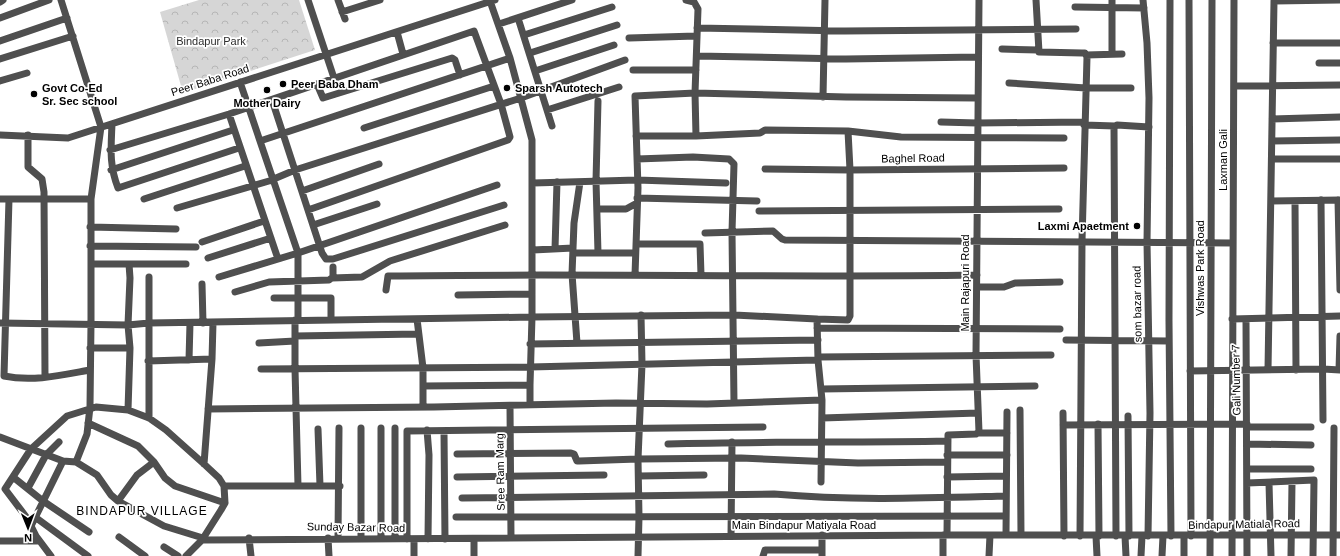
<svg xmlns="http://www.w3.org/2000/svg" width="1340" height="556" font-family="Arial,sans-serif">
<style>
.forest{fill:url(#forest-crowns)}
.lines{fill:none;stroke-linecap:round;stroke-linejoin:round}
.minor{stroke:#4f4f4f;stroke-width:7}
.poi-dot{fill:#000;stroke:#fff;stroke-width:1.5}
.labels{text-anchor:middle;dominant-baseline:central;stroke-width:3.5;stroke-linejoin:round;paint-order:stroke}
.park-label{font-size:11px;fill:#2d2d2d;stroke:#fff}
.street-label{font-size:11px;fill:#000;stroke:#fff}
.poi-label{font-size:11px;font-weight:bold;fill:#000;stroke:#fff;text-anchor:start}
.neighbourhood-label{font-size:12px;letter-spacing:1px;fill:#000;stroke:#fff}
</style>
<defs>
<pattern id="forest-crowns" width="20" height="18" patternUnits="userSpaceOnUse"><rect width="20" height="18" fill="#d6d6d6"/><path d="M2 6a3 3 0 1 1 6 0M12 15a3 3 0 1 1 6 0" fill="none" stroke="#b6b6b6"/></pattern>
</defs>
<rect width="100%" height="100%" fill="#fff"/>
<path class="forest" d="M199,0h100l16,50 -132,43 -23,-81z"/>
<g class="lines">
<path class="minor" d="M61,0l40,127 -10,72v124l-1,84 -3,27 -11,28
M308,0l26,78
M338,0l7,19
M686,0l8,2 4,7 -3,84 1,43
M1036,0l3,52 43,1h3l2,4 -5,184 -2,295
M1143,0l4,43 2,55 -2,144 3,171 -2,123
M1170,0l-1,321 2,215
M1189,0l2,536
M490,1l20,57 22,82v177l202,-2 83,4
M0,2l3,-2
M1075,7l69,1
M342,12l38,-12
M0,18l49,-18
M518,18l34,108
M499,24l73,-24
M697,28l148,3 231,-2
M397,32l6,22
M524,35l88,-28
M629,38l67,-2
M0,41l67,-23
M1273,43h67
M1002,49l36,1
M530,53l87,-28
M1112,54v-54
M1086,55l36,-1
M697,56l149,3 132,-2
M0,59l73,-23
M1319,63h21
M633,70h63
M535,71l79,-26
M0,81l27,-8
M240,82l58,171v67
M1009,83l77,5h45
M317,84l6,14 129,-40 3,2 5,15
M1234,86l106,-1
M823,97l2,-97
M272,100l50,153 4,6h7l171,-54
M598,101l-2,80 2,72
M547,110l72,-23
M229,114l49,145
M1272,119l68,-2
M941,122l36,1 107,-1
M112,124c-1,24 -3,41 6,64l121,-40
M1084,125l31,1
M364,128l130,-42
M0,135l68,3 427,-138
M28,135v32l14,12 2,13 1,184
M636,136h60l64,-3 5,-3 83,1 53,6 163,1
M260,141l250,-83
M1272,141l68,-1
M110,150l119,-36 245,-83 27,73 9,33 -2,3 -200,70
M637,159l56,-2 36,2 5,5 -2,68 2,171
M1272,159h68
M765,169l85,1 214,-2
M111,170l122,-40
M533,183l104,-3 89,3
M302,191l77,-27
M637,198l120,3
M0,199h91
M9,199l-5,177c29,6 58,-1 86,-6
M144,199l101,-33
M1321,200l2,220
M1338,200l2,90
M1271,201l69,-1
M1295,201l1,169
M177,208l92,-27 26,-11 226,-72 104,-38
M597,209h29l11,-6
M759,211l300,-2
M313,225l64,-21
M90,227l86,2
M705,233l68,-2 9,8 3,1 448,3
M202,242l62,-21
M636,244h64l1,31
M90,246l106,1
M555,249l2,-67
M533,250l40,-2
M573,253h62
M208,258l63,-20
M91,264h95
M635,275l3,-87 -3,-92 60,-3 151,4 131,1
M149,277v141
M219,277l79,-24 199,-68
M332,278l30,-1 28,-16 115,-36
M202,284l1,39
M977,287h27l11,-4 45,-1
M386,290l2,-14c196,-3 392,2 589,-1
M235,292l34,-10 60,-2 4,-3v-10
M458,295l74,-1
M274,298h57v22
M417,319l6,49v39
M1232,319l108,-3
M1246,319l1,237
M295,320v49l3,117
M0,323l128,2 21,-2 383,-6 -2,68
M817,328l243,1
M295,336l123,-2
M1066,340l103,1
M259,343l36,-2
M577,343l-5,-69 2,-51 6,-41
M530,344l288,-4
M90,348h40
M818,357l233,-2
M189,360l1,-37
M148,361l64,-2 1,-36
M261,369l269,-2 288,-7
M1268,370l6,-369 66,-1
M1339,370l1,-34
M1190,371l133,-2 17,1
M423,386l107,-1v20
M821,389l214,-3
M510,406l1,132
M208,409l226,-2 182,-4 91,1 115,-4
M128,410l2,-62 -2,-23 2,-47 -1,-14
M1020,410l1,125
M1063,413l1,123
M1128,416l1,120
M822,418l156,-5
M88,423l50,23 16,16 11,16 10,8 50,17
M1098,424l1,112
M1063,425l184,-1
M1247,427h64
M361,428v110
M381,428v111
M318,429l2,57
M427,430l2,25 -1,84
M444,432l1,107
M978,433h29
M0,437l63,24 13,1 21,13 14,20 7,6 46,25 39,12
M668,444c93,-3 186,-1 280,-3
M1247,444l64,1
M457,454l114,-1 3,1 3,7h2l59,-2 103,-1 117,5 89,-1
M947,455h60
M204,464l8,-105
M1247,469h64
M639,476l65,-1
M13,477l30,24 46,31
M457,477l147,-2
M947,477l59,-1
M821,482l1,-82 -4,-40 -1,-41 31,1 2,-4v-146l-2,-39
M1247,483l67,-3 -1,76
M1269,483l2,73
M224,486h116
M28,488l18,-33 13,-13
M462,498l312,-4c78,7 155,4 232,2
M118,501l19,-26 17,-13
M35,517l53,39
M456,517c184,-1 367,-2 550,-1
M31,526l32,-65
M822,535v21
M947,535l1,-100 28,-1 3,-2 -3,-77 3,-355
M1006,535l1,-123
M731,536l1,-94
M1096,536l1,20
M1116,536l-2,-409 3,-2 32,2
M1125,536l1,20
M1184,536v20
M119,537l26,19
M249,538l2,18
M328,538l1,18
M338,538l1,-110
M395,539v-111
M407,539v-108l356,-4
M202,540l745,-5h393
M0,541h39
M164,547l14,9
M51,556l-15,-20 -9,-18 -22,-29 26,-40 36,-33 29,-9 32,3 21,8 17,12 38,34 15,14 5,8 1,17 -4,7 -19,30 -16,16
M414,556v-17
M474,556v-17
M638,556l1,-39 -1,-58 4,-95 -1,-49
M763,556l2,-6h56
M943,556v-21
M989,556l1,-21
M1141,556l1,-20
M1162,556l1,-20
M1210,556l2,-556
M1232,556l2,-556
M1291,556l1,-74
M1333,556l1,-128"/>
</g>
<g class="poi-dot">
<circle cx="283" cy="84" r="4"/>
<circle cx="507" cy="88" r="4"/>
<circle cx="267" cy="90" r="4"/>
<circle cx="34" cy="94" r="4"/>
<circle cx="1137" cy="226" r="4"/>
</g>
<g class="labels">
<g class="park-label">
<text x="211" y="41">Bindapur Park</text>
</g>
<g class="street-label">
<text transform="translate(210 80) rotate(-18)">Peer Baba Road</text>
<text transform="translate(913 158) rotate(-1)">Baghel Road</text>
<text transform="translate(1223 160) rotate(-90)">Laxman Gali</text>
<text transform="translate(1200 268) rotate(-90)">Vishwas Park Road</text>
<text transform="translate(965 283) rotate(-90)">Main Rajapuri Road</text>
<text transform="translate(1137 304) rotate(-91)">som bazar road</text>
<text transform="translate(1236 380) rotate(-91)">Gali Number 7</text>
<text transform="translate(500 472) rotate(-91)">Sree Ram Marg</text>
<text transform="translate(1244 524) rotate(-1)">Bindapur Matiala Road</text>
<text x="804" y="525">Main Bindapur Matiyala Road</text>
<text transform="translate(356 527) rotate(1)">Sunday Bazar Road</text>
</g>
<g class="poi-label">
<text x="291" y="84">Peer Baba Dham</text>
<text x="42" y="88">Govt Co-Ed<tspan x="42" dy="13">Sr. Sec school</tspan></text>
<text x="515" y="88">Sparsh Autotech</text>
<text x="267" y="103" text-anchor="middle">Mother Dairy</text>
<text x="1129" y="226" text-anchor="end">Laxmi Apaetment</text>
</g>
<g class="neighbourhood-label">
<text x="142" y="511">BINDAPUR VILLAGE</text>
</g>
</g>
<g transform="translate(28 528) rotate(179)" stroke="#ffffff" stroke-width="3" paint-order="stroke">
<path d="M0-3L7 15L0 10L-7 15Z" fill="#000000"/>
<text y="-6" font-size="11" font-weight="bold" text-anchor="middle" fill="#000000">N</text>
</g>
</svg>
